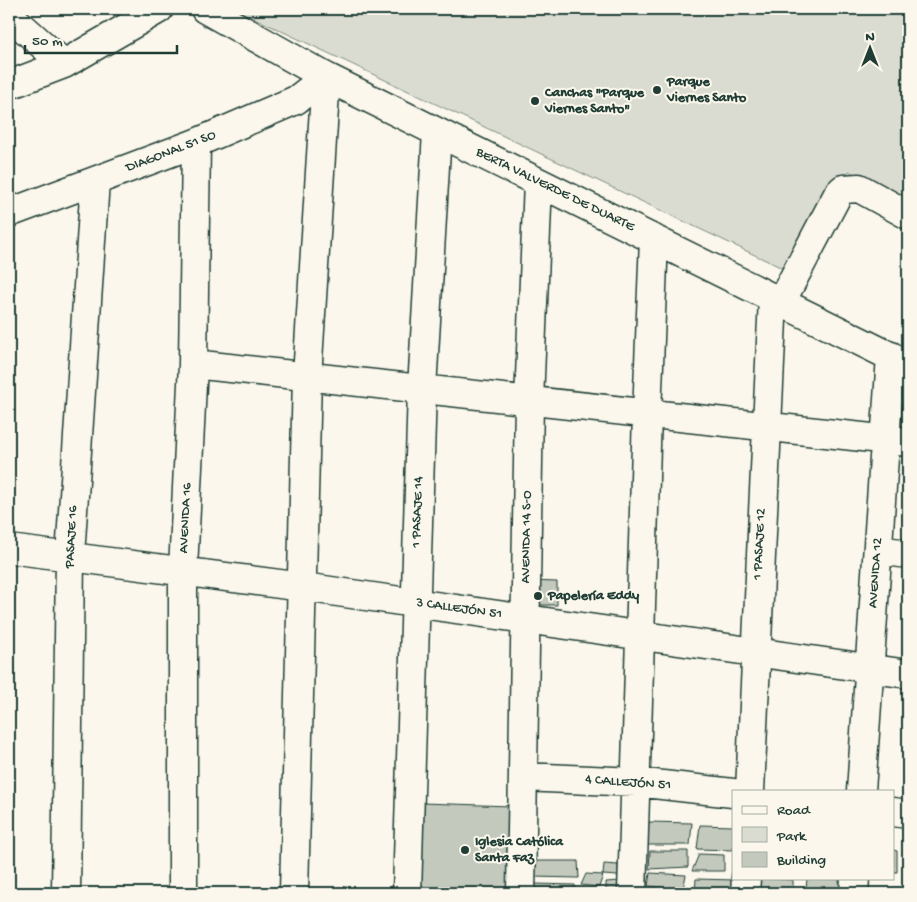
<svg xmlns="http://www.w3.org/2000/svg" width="917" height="902" font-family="'Gochi Hand',sans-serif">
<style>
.green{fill:#dbdcd1;stroke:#7d8c82}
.building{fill:#c4c9be;stroke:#1f3d34}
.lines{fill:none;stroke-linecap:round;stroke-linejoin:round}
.minor-casing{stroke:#1f3d34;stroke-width:31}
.minor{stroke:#fbf7ec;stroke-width:28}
.poi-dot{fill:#1f3d34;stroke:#fbf7ec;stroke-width:2}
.labels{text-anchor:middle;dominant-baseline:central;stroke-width:4;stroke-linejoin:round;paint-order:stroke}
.poi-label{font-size:14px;font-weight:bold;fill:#1f3d34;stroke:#fbf7ec;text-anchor:start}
.street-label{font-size:14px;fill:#1f3d34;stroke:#fbf7ec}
</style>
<rect width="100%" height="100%" fill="#fbf7ec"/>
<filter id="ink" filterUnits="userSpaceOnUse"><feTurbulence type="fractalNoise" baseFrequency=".02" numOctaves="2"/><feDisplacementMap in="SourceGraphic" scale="10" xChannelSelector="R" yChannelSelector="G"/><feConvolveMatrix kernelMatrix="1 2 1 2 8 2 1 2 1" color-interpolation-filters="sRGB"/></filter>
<g filter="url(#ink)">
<path class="green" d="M235,9h673v196l-59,-34 -54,103z"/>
<path class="building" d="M532,581l25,1v23h-26z
M422,803l89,3 -4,87h-88z
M649,822l43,1 -2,22h-43z
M700,825l33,1v24l-36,-1z
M893,850l4,1v21h-4z
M650,851h38v16l-39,2z
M699,854l25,1v16h-32z
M536,861h42l1,17 -46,-1z
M604,864l14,1v11l-15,-1z
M650,873l36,2 -3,14 -35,-3z
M586,874l17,1 -4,12 -18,-2z
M759,878l34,2v13l-35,-3z
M807,878l32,1 1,11h-34z
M696,879l39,1 1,13h-41z
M620,881v12h-14v-11z
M535,884l40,1v8h-40z
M758,890l23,3h-23z
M646,891l35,2h-35z"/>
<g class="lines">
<defs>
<path id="minor" d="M205,9l121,68 582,288
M9,15l55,49
M9,85l55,-21 95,-55
M9,213l187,-70 100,-43 30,-23
M781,302l57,-108 5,-5 16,-1 49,27
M193,364l715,78
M9,549l294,38 605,87
M878,550l30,4
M523,777l113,5 97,11
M750,791l23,-493
M861,791l30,-435
M893,812l15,2
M66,893l4,-337 25,-375
M183,893v-323l10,-206 3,-221
M294,893l13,-516 19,-300
M407,893l15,-504 15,-257
M521,893l8,-492 9,-219
M632,893l15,-479 7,-175
M745,893l1,-15
M854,893l1,-15"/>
</defs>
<use href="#minor" class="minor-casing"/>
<use href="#minor" class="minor"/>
</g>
</g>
<g class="poi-dot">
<circle cx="657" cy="90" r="5"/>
<circle cx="535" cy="101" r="5"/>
<circle cx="538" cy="596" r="5"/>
<circle cx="465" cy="850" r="5"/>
</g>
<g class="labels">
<g class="poi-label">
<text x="667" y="82">Parque<tspan x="667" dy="16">Viernes Santo</tspan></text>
<text x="545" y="93">Canchas "Parque<tspan x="545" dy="16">Viernes Santo"</tspan></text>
<text x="548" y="596">Papelería Eddy</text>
<text x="475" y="842">Iglesia Católica<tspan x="475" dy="16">Santa Faz</tspan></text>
</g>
<g class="street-label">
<text transform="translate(171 152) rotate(-21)">DIAGONAL 51 SO</text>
<text transform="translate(555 190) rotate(26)">BERTA VALVERDE DE DUARTE</text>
<text transform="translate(418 512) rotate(-88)">1 PASAJE 14</text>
<text transform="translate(186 518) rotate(-87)">AVENIDA 16</text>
<text transform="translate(72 537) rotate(-87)">PASAJE 16</text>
<text transform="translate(527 537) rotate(-89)">AVENIDA 14 S-O</text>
<text transform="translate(760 544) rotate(-87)">1 PASAJE 12</text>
<text transform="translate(876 573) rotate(-86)">AVENIDA 12</text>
<text transform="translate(459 609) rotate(8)">3 CALLEJÓN 51</text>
<text transform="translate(628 783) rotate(4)">4 CALLEJÓN 51</text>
</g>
</g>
<rect width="917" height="902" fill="none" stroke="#fbf7ec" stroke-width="30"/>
<rect x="15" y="15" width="887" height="872" fill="none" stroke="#1f3d34" stroke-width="2" filter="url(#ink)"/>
<rect x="732" y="790" width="162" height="90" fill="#fbf7ec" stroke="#a3ada2"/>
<rect x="742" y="806" width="25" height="8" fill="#fbf7ec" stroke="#a3ada2"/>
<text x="777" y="814" font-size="15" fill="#1f3d34">Road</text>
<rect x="742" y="827" width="25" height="15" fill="#dbdcd1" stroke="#a3ada2"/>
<text x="777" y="840" font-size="15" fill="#1f3d34">Park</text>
<rect x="742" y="852" width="25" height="15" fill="#c4c9be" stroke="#a3ada2"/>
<text x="777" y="864" font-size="15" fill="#1f3d34">Building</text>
<g transform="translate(870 48)" stroke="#fbf7ec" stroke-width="4" paint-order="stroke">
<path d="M0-4L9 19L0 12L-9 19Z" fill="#1f3d34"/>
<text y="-8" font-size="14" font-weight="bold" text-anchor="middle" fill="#1f3d34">N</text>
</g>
<path d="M25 45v8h152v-8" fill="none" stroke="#1f3d34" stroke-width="2.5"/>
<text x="32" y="45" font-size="15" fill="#1f3d34" stroke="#fbf7ec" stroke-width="4" paint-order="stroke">50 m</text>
</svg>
